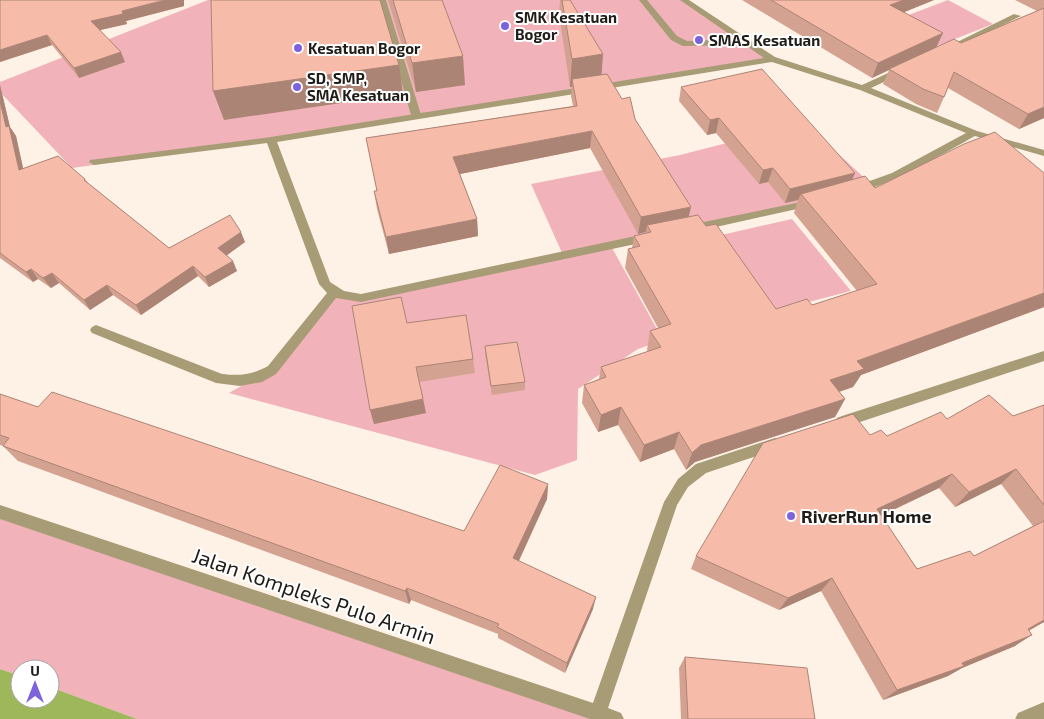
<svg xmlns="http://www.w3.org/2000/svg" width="1044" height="719" font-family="'Exo 2',sans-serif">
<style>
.green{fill:#f1b2b9}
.water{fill:#9fb75b}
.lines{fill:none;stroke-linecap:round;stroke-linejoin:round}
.service{fill:#a79c75;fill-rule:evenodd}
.minor{fill:#a79c75;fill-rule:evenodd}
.wall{fill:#d4a291;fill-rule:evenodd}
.shaded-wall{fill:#ac8476}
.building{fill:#f6bca9;stroke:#ac8476}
.poi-dot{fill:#7e62dd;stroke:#fff;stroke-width:2}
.labels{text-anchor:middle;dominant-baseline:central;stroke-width:4;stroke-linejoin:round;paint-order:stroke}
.far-poi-label{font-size:15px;font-weight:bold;fill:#201c18;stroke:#fff;text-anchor:start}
.poi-label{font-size:18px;font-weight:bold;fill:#201c18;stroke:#fff;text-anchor:start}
.near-street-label{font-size:21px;fill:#201c18;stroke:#fff}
</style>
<rect width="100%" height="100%" fill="#fef2e6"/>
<path class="green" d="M208,0h476l88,59 -501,81 -199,28 -72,-76v-10z
M948,0l45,24 -56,22 -44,-25z
M805,123l66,61 -71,22 -189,40 52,94 -25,9 -60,40 -1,71 -42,15 -306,-82 46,-26 58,-74 28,5 202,-43 -32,-71 149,-29z
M792,219l59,72 -81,21 -53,-76z
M0,512l615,207h-478l-87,-32v-18h-30v7l-20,-7z"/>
<path class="water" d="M0,669l20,7v23h30v-12l87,32h-137z"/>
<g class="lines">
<path class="service" d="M378,0h8l35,115 -2,2h-6l-2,-2z
M639,0h8l30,36 10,5 58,-2 4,3 -4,3 -62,1 -12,-6z"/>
<path class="minor" d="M680,0h9l86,57 87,28 37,-17h6v4l-34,16 106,43 67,19v6l-69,-20c-20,11 -103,60 -122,55l-1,-2 1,-2 39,-14 74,-40 -106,-43 -88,-28 -495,80 53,140 14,9 17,3 289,-61 5,4 -5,4 -289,61 -25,-4 -60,76 -14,8 -22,4 -24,-3 -124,-50 -2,-3 2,-3 4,-2 126,49c18,2 30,1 46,-8l59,-73 -8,-9 -52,-141 -173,22 -5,-3 1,-2 181,-23 493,-79z
M1014,14l7,2 -73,36 -7,-2z
M811,200l5,3 -1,2 -126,28 -5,-4 5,-4z
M1044,351v10l-202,67 -5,-2 -2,-4 2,-4 5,-2z
M775,438l5,2 2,4 -2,4 -74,25 -18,14 -11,18 -69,203 13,5 3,6h-34l-590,-200v-14l593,198 71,-201 14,-23 18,-15z
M1044,702v17h-29l3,-6z"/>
</g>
<path class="wall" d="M0,0l184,6 -58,15 1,3 -27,6 25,32 -46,16 -27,-33 -52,17z
M388,0h54l23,85 -49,7z
M560,0h10l33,54 -2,21 34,44 54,98 17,9 70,83 36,-4 45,-14 -63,-78 4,-13 -13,3 -17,-21 -9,2 -43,-51 -9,2 -28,-34 2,-14 174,86 -3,6 23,9 169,-15v134l-183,68 -8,12 -14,5 6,7 -10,18 -140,45 -9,8 -12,-21 -34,13 -22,-37 -20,7 -16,-29 2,-18 15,-6 2,-12 47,-15 -1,-2 3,-19 8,-3 -33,-60 3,-19 4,-1 2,-12 12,-3v-1l-8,2 -48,-86 -130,26 17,45 1,17 -89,18 -12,-45 -3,-18h3l-11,-53 207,-32 -2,-10 1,-9h-2l-11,-73z
M742,0h192l-30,12 33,35 24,-4 76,-32 -22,-11h29v118l-25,11 -71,-41 -11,25 -21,-9 -33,-20 6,-14 -17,8z
M0,85l10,42 6,9 7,33 62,10 3,4 81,65 76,-6 -18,13 10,16 -28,16 -11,-11 -57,39 -28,-20 -23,15 -31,-27 -8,5 -13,-9 -5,3 -33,-24z
M407,323l66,36 2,14 -56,9 7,31 -52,11 -4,-14z
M485,346l40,36v8l-33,5 -7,-41z
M0,394l38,13 426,124 84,-47 -1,15 -28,62 74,48 -28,64 -67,-35v-4l-87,-34 -2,4 -391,-143 -15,-15 -3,-1z
M1044,405v217l-15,9 -14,15 -53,22 -14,8 -65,24 -62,-109 -42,19 -88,-41 5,-13 174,-121 17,1 60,-17 66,-3zM1001,484l32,42 -59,30 -57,13 -36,-53 58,-28 16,19z
M685,657l130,62h-134l-2,-51z"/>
<path class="shaded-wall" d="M165,0h19v6l-58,15 1,3 -31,7 -5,-10 31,-10z
M904,0h30l-49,20 5,-15z
M943,33l-7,15 -47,21v1l-17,8 6,-15z
M47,35l5,10 -52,17v-12z
M121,52l4,10 -46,16 -5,-10z
M603,54l-2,28 -29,-3v8h-2l2,-28z
M463,56l2,29 -49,7 -4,-29z
M399,65l4,29 -179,26 -11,-29z
M0,85l10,42 6,9 10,45 -7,-11 -13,-43 -6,-26z
M1044,107v11l-25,11 9,-15z
M719,118l-3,15 -9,2 3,-15z
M592,131l-2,17 -135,27 -2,-18z
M773,168l-5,14 -9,2 4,-14z
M855,173l-6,14 -48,7 -3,6 -13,3 5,-14z
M691,207l-4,17 -40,1 -1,7 -8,2 3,-17z
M477,219l1,17 -89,18 -3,-17z
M241,232l4,10 -22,16 -5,-10z
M233,261l4,10 -28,16 -4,-10z
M193,266l5,10 -57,39 -5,-10z
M31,269l7,10 -5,3 -7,-10z
M52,273l7,10 -8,5 -8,-10z
M107,285l6,10 -23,15 -6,-10z
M1044,293v14l-183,68 -8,12 -32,11 9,-18 27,-19z
M423,399l3,14 -52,11 -4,-14z
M845,399l-10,18 -140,45 -9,8 6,-17 9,-8z
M621,407l-3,18 -20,7 3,-17z
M679,432l-5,17 -34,13 4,-17z
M1016,469l-15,15 -46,23 14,-15z
M952,474l-13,14 -74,35 12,-14z
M548,484l-1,15 -33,72 -1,-13z
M832,578l-11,13 -42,19 9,-12z
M407,588l4,12 -2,4 -4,-13z
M596,597l-3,12 -28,64 2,-10z
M1044,620v2l-34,18 18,-11z
M1032,635l-17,11 -53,22 -14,8 -65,24 14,-10z"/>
<path class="building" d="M0,0h165l-43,11 1,3 -32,7 30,31 -47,16 -27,-33 -47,15z
M211,0h169l19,65 -186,26z
M393,0h49l21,56 -51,7z
M562,0h8l33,54 -31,5z
M771,0h133l-14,5 53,28 -65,30z
M1044,8v99l-16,7 -74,-42 -10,25 -21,-8 -34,-20 65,-30 7,4z
M762,69l93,104 -65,16 -17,-21 -10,2 -44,-52 -9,2 -29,-33z
M607,74l15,25 8,-2 5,22 56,88 -50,10 -49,-86 -139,26 24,62 -91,18 -12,-46h3l-11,-53 211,-32 -5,-27z
M0,101l6,26 3,-1 10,44 39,-14 27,23 -1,1 85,68 61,-33 11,17 -23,16 15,13 -28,16 -12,-11 -57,39 -29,-20 -23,15 -32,-27 -9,5 -12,-9 -5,3 -26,-19z
M995,132l49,41v120l-187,68 7,8 -34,11 15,19 -144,46 -9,8 -13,-21 -35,13 -23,-38 -20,8 -17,-30 22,-8 -5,-10 60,-20 -11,-16 21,-7 -43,-75 12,-3 -6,-10 17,-4 -4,-7 51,-10 8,11 10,-2 60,85 31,-10 5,6 65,-21 -76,-90 64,-18 10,12 89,-44z
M401,297l6,26 59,-8 7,44 -57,8 7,32 -53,11 -18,-104z
M517,342l8,40 -34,4 -6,-40z
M52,392l412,139 36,-66 48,19 -35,74 83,39 -29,66 -70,-36 2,-3 -92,-36 -2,3 -402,-145 6,-8 -9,-3v-41l38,13z
M989,395l24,21 31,-11v100l-28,-36 -47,23 -17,-18 -75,35 40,60 53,-18 4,5 70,-35v99l-16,9 4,6 -70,28 2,3 -67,24 -65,-112 -44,20 -92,-42 67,-113 90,-29 17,21 11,-5 6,6 54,-24 6,7z
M685,657l122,11 8,51h-127z"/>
<g class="poi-dot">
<circle cx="505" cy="26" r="5"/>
<circle cx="699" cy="40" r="5"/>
<circle cx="298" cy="48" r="5"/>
<circle cx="297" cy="87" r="5"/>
<circle cx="791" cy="516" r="5"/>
</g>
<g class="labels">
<g class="far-poi-label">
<text x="515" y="17">SMK Kesatuan<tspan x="515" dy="17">Bogor</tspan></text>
<text x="709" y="40">SMAS Kesatuan</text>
<text x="308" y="48">Kesatuan Bogor</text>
<text x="307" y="78">SD, SMP,<tspan x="307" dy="17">SMA Kesatuan</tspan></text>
</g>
<g class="poi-label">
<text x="801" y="516">RiverRun Home</text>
</g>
<g class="near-street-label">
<text transform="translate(314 595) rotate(19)">Jalan Kompleks Pulo Armin</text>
</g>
</g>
<g transform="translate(35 684)"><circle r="24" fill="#ffffff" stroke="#a6a4a3"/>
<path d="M0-4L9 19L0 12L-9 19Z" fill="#7e62dd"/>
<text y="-8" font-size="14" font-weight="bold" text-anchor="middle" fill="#201c18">U</text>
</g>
</svg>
